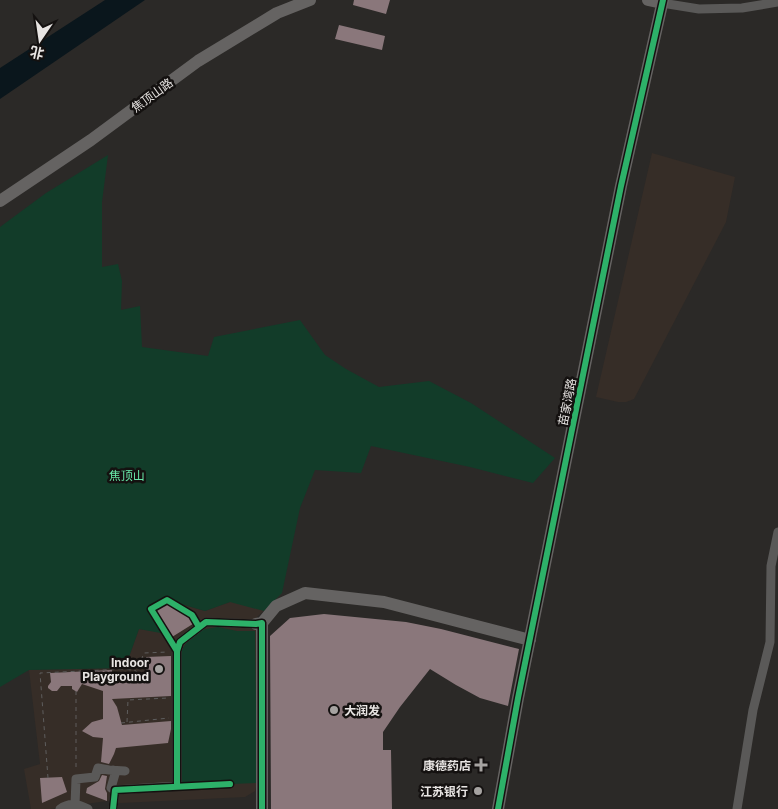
<svg xmlns="http://www.w3.org/2000/svg" width="778" height="809" font-family="Inter,'Noto Sans SC',sans-serif">
<style>
.built{fill:#362d27}
.green{fill:#123c29}
.water{fill:#0a161c}
.building{fill:#8a777b}
.lines{fill:none;stroke-linecap:round;stroke-linejoin:round}
.path{stroke:#5e5d5d;stroke-width:1;stroke-dasharray:4 4;stroke-linecap:butt}
.street{stroke:#5a5958;stroke-width:9}
.secondary{stroke:#656362;stroke-width:12}
.cycleway-casing{stroke:#141110;stroke-width:9}
.cycleway{stroke:#2db169;stroke-width:6}
.poi-dot{fill:#a6a3a1;stroke:#141110;stroke-width:2}
.labels{text-anchor:middle;dominant-baseline:central;stroke-width:5;stroke-linejoin:round;paint-order:stroke}
.street-label{font-size:12px;fill:#e8e5e3;stroke:#141110}
.park-label{font-size:12px;fill:#69e9aa;stroke:#141110}
.poi-label{font-size:12px;font-weight:bold;fill:#e8e5e3;stroke:#141110;text-anchor:end}
</style>
<rect width="100%" height="100%" fill="#2b2927"/>
<path class="built" d="M652,153l83,24 -9,45 -92,177 -8,3h-8l-22,-5z
M282,593l-26,25 1,165 -2,8 -10,6 -124,6 -14,-2 -57,8h-19l-7,-40 16,-5 -11,-94 96,-2 14,-39 27,4 -15,-24 16,-9 38,11 25,-9z"/>
<path class="green" d="M108,155l-6,47v65l16,-3 4,17 -1,29 19,-4 2,41 66,9 6,-19 86,-17 25,35 21,14 33,18 50,-6 42,22 84,55 -22,25 -63,-16 -99,-21 -10,27 -46,-3 -15,38 -18,85 -18,18 -34,-9 -25,9 -38,-11 -15,9 14,25 -27,-5 -14,39 -96,2 -29,17v-460l46,-34z
M218,627l19,4h18l2,152 -75,3 -3,-120 3,-16 4,-7 14,-13z"/>
<path class="water" d="M105,0h40l-145,99v-31z"/>
<path class="building" d="M354,0h36l-4,14 -33,-9z
M339,25l46,11 -3,14 -47,-11z
M167,600l25,15 4,7 -24,15 -19,-29z
M324,614l82,8 35,7 78,20 -11,57 -28,-8 -24,-13 -26,-16 -30,38 -17,25v18h8l1,59h-121l-1,-173 20,-18z
M171,656v40l-59,3 5,8 5,18 49,-4v8l-3,14 -52,5 -2,6 -5,10 -8,-2 2,-24 -10,-1 -11,-6 10,-9 11,-3v-28l-21,-7 -5,8 -5,-3v-3h-11l-4,5h-5l-4,-3v-2l3,-4 -1,-9 62,-3v13l34,-2v-24z
M102,775l5,1 -2,13 2,4v8l-21,-8 1,-5 12,-7z
M62,777l5,15 -25,11 -2,-25z"/>
<g class="lines">
<path class="path" d="M132,682l12,-29 24,-1
M76,691v80
M127,722l1,-22 40,-2
M121,723l48,-5
M48,778l-8,-105 86,-4 10,2"/>
<path class="street" d="M662,3l37,6 43,-1 36,-6
M113,770l2,4 -4,14 4,2
M75,805l1,-26 19,-2 3,-9 11,2 16,1
M60,809c9,-7 19,-5 28,0
M113,809l2,-19 62,-4v-135l3,-9 26,-20 50,2
M737,809l16,-99 17,-68 1,-76 7,-34"/>
<path class="secondary" d="M648,0l14,3
M0,201l91,-61 107,-79 79,-48 33,-13
M262,623l14,-17 29,-13 79,9 146,38
M256,624l6,-1v186
M498,809l20,-111 103,-512 42,-186"/>
<defs>
<path id="cycleway" d="M177,651l-26,-42 16,-9 25,15 7,12
M177,786v-135l3,-9 26,-20 50,2 6,-1v186
M113,809l2,-19 115,-6
M498,809l20,-111 103,-512 42,-186"/>
</defs>
<use href="#cycleway" class="cycleway-casing"/>
<use href="#cycleway" class="cycleway"/>
</g>
<g class="poi-dot">
<circle cx="159" cy="669" r="5"/>
<circle cx="334" cy="710" r="5"/>
<path d="M478.5 757.5h5v5h5v5h-5v5h-5v-5h-5v-5h5z"/>
<circle cx="478" cy="791" r="5"/>
</g>
<g class="labels">
<g class="street-label">
<text transform="translate(152 95) rotate(-36)">焦顶山路</text>
<text transform="translate(567 402) rotate(-79)">苗家湾路</text>
</g>
<g class="park-label">
<text x="127" y="475">焦顶山</text>
</g>
<g class="poi-label">
<text x="149" y="662">Indoor<tspan x="149" dy="14">Playground</tspan></text>
<text x="344" y="710" text-anchor="start">大润发</text>
<text x="471" y="765">康德药店</text>
<text x="468" y="791">江苏银行</text>
</g>
</g>
<g transform="translate(40 40) rotate(193)" stroke="#141110" stroke-width="4" paint-order="stroke">
<path d="M0-4L9 19L0 12L-9 19Z" fill="#e8e5e3"/>
<text y="-8" font-size="14" font-weight="bold" text-anchor="middle" fill="#e8e5e3">北</text>
</g>
</svg>
